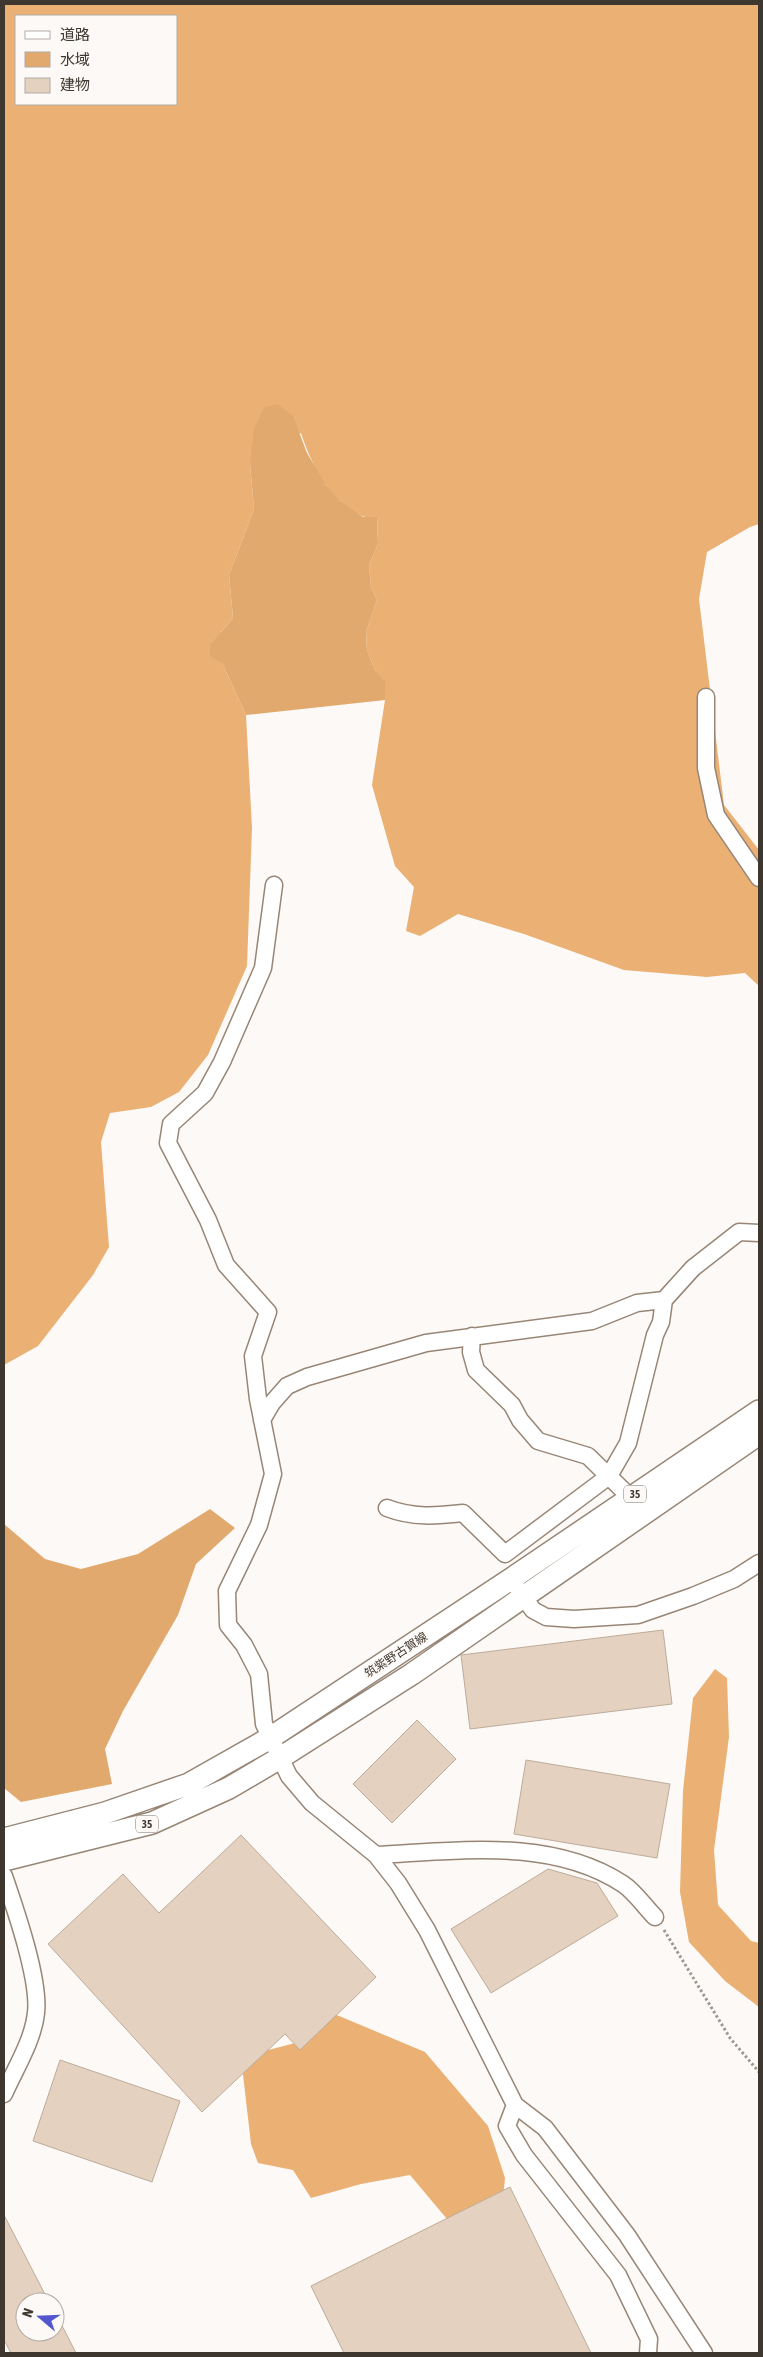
<svg xmlns="http://www.w3.org/2000/svg" width="763" height="2357" font-family="'Asap Condensed','Noto Sans JP',sans-serif">
<style>
.forest{fill:#eab074;fill-rule:evenodd}
.water{fill:#e1a96d}
.building{fill:#e4d1bf;stroke:#bdac9a}
.lines{fill:none;stroke-linecap:round;stroke-linejoin:round}
.minor-casing{stroke:#978676;stroke-width:19}
.major-casing{stroke:#978676;stroke-width:24}
.path{stroke:#9c9792;stroke-width:3;stroke-dasharray:2.5 2.5;stroke-linecap:butt}
.minor{stroke:#fff;stroke-width:16}
.major{stroke:#fff;stroke-width:21}
.labels{text-anchor:middle;dominant-baseline:central;stroke-width:4.5;stroke-linejoin:round;paint-order:stroke}
.shield{fill:#fdf9f6;stroke:#77716b;stroke-width:1}
.shield-label{font-size:11px;font-weight:bold;fill:#3e3730}
.street-label{font-size:12px;fill:#3e3730;stroke:#fdf9f6}
</style>
<rect width="100%" height="100%" fill="#fdf9f6"/>
<path class="forest" d="M4,4h755v520l-9,3 -43,25 -8,47 25,206 35,45v136l-14,-13 -38,4 -83,-7 -100,-36 -66,-20 -38,22 -14,-5 8,-44 -19,-21 -23,-81 13,-85v-17l-10,-13 -8,-20 -1,-18 11,-32 -6,-13 -2,-22 9,-21 -1,-27c-5,0 -11,1 -15,-1 -32,-14 -51,-52 -61,-83l-51,31 4,45 -25,66 4,43 -12,14 1,31 24,52 6,113 -5,138 -39,89 -29,37 -28,15 -41,6 -9,29 8,105 -16,28 -55,71 -34,19zM16,16h160v88h-160z
M715,1669l12,9 2,59 -15,113 4,55 33,36 8,2v64l-34,-26 -36,-39 -9,-50 3,-101 10,-93z
M332,2013l93,39 63,74 17,52 -2,20 -56,21 -37,-44 -49,9 -50,14 -18,-28 -35,-7 -7,-19 -10,-87 58,-15z"/>
<path class="water" d="M278,404l15,12 14,37 19,32 14,16 23,16h14l1,27 -9,21 2,22 6,13 -11,32 1,18 8,20 10,12v18l-139,15 -24,-52 -12,-7 1,-12 22,-26 -4,-43 25,-66 -4,-45 4,-35 10,-21z
M210,1509l25,19 -39,36 -18,51 -55,96 -18,38 7,35 -91,18 -17,-14v-264l41,35 36,10 57,-15z"/>
<path class="building" d="M663,1630l9,74 -202,25 -9,-74z
M417,1720l39,39 -64,64 -39,-39z
M526,1760l144,24 -13,74 -143,-24z
M241,1835l135,142 -76,73 -15,-16 -83,78 -154,-168 75,-70 36,39z
M548,1869l49,14 21,33 -127,77 -40,-64z
M60,2060l120,41 -28,81 -119,-41z
M510,2187l81,166h-247l-33,-67z
M4,2215l45,87h-24v30h30v-20l21,41h-65l-7,-13z"/>
<g class="lines">
<defs>
<path id="minor" d="M706,697v71l10,47 43,63
M274,885l-11,83 -41,94 -17,31 -34,31 -3,19 40,77 18,45 42,47 -15,44 5,43 15,75 -14,51 -32,66 1,34 16,20 15,29 5,50 25,52 23,27 64,52 22,28 29,47 88,175 30,23 82,107 77,118
M472,1336l-1,16 5,18 36,35 8,15 18,21 50,15 42,41
M262,1420l10,-17 15,-17 20,-9 119,-34 166,-22 45,-18 27,-3
M387,1508c26,10 49,8 76,5l42,41 104,-78 19,-33 27,-108 6,-13 3,-22 29,-32 46,-36 20,1
M518,1589l15,21 13,7 28,2 64,-4 55,-19 41,-17 25,-16
M376,1855c82,-4 175,-18 247,29 12,8 22,23 32,33
M4,1876c11,32 36,104 32,137 -3,28 -21,56 -32,81
M515,2105l-8,21 17,29 94,120 31,64 -1,14"/>
<path id="major" d="M4,1839l101,-26 84,-29 81,-46 241,-159 248,-168
M4,1860l148,-37 77,-35 51,-30 132,-84 347,-240"/>
</defs>
<use href="#minor" class="minor-casing"/>
<use href="#major" class="major-casing"/>
<path class="path" d="M664,1930l66,108 29,34"/>
<use href="#minor" class="minor"/>
<use href="#major" class="major"/>
</g>
<g class="labels">
<g class="shield">
<rect x="624" y="1485.5" width="22" height="17" rx="4"/>
<rect x="136" y="1815.5" width="22" height="17" rx="4"/>
</g>
<g class="shield-label">
<text x="635" y="1494">35</text>
<text x="147" y="1824">35</text>
</g>
<g class="street-label">
<text transform="translate(396 1655) rotate(-33)">筑紫野古賀線</text>
</g>
</g>
<rect width="763" height="2357" fill="none" stroke="#3e3730" stroke-width="10"/>
<rect x="15" y="15" width="162" height="90" fill="#fdf9f6" stroke="#b1aba7"/>
<rect x="25" y="31" width="25" height="8" fill="#ffffff" stroke="#b1aba7"/>
<text x="60" y="40" font-size="15" fill="#3e3730">道路</text>
<rect x="25" y="52" width="25" height="15" fill="#e1a96d" stroke="#b1aba7"/>
<text x="60" y="65" font-size="15" fill="#3e3730">水域</text>
<rect x="25" y="78" width="25" height="15" fill="#e4d1bf" stroke="#b1aba7"/>
<text x="60" y="90" font-size="15" fill="#3e3730">建物</text>
<g transform="translate(40 2317) rotate(289)"><circle r="24" fill="#fdf9f6" stroke="#b1aba7"/>
<path d="M0-4L9 19L0 12L-9 19Z" fill="#5357ce"/>
<text y="-8" font-size="14" font-weight="bold" text-anchor="middle" fill="#3e3730">N</text>
</g>
</svg>
